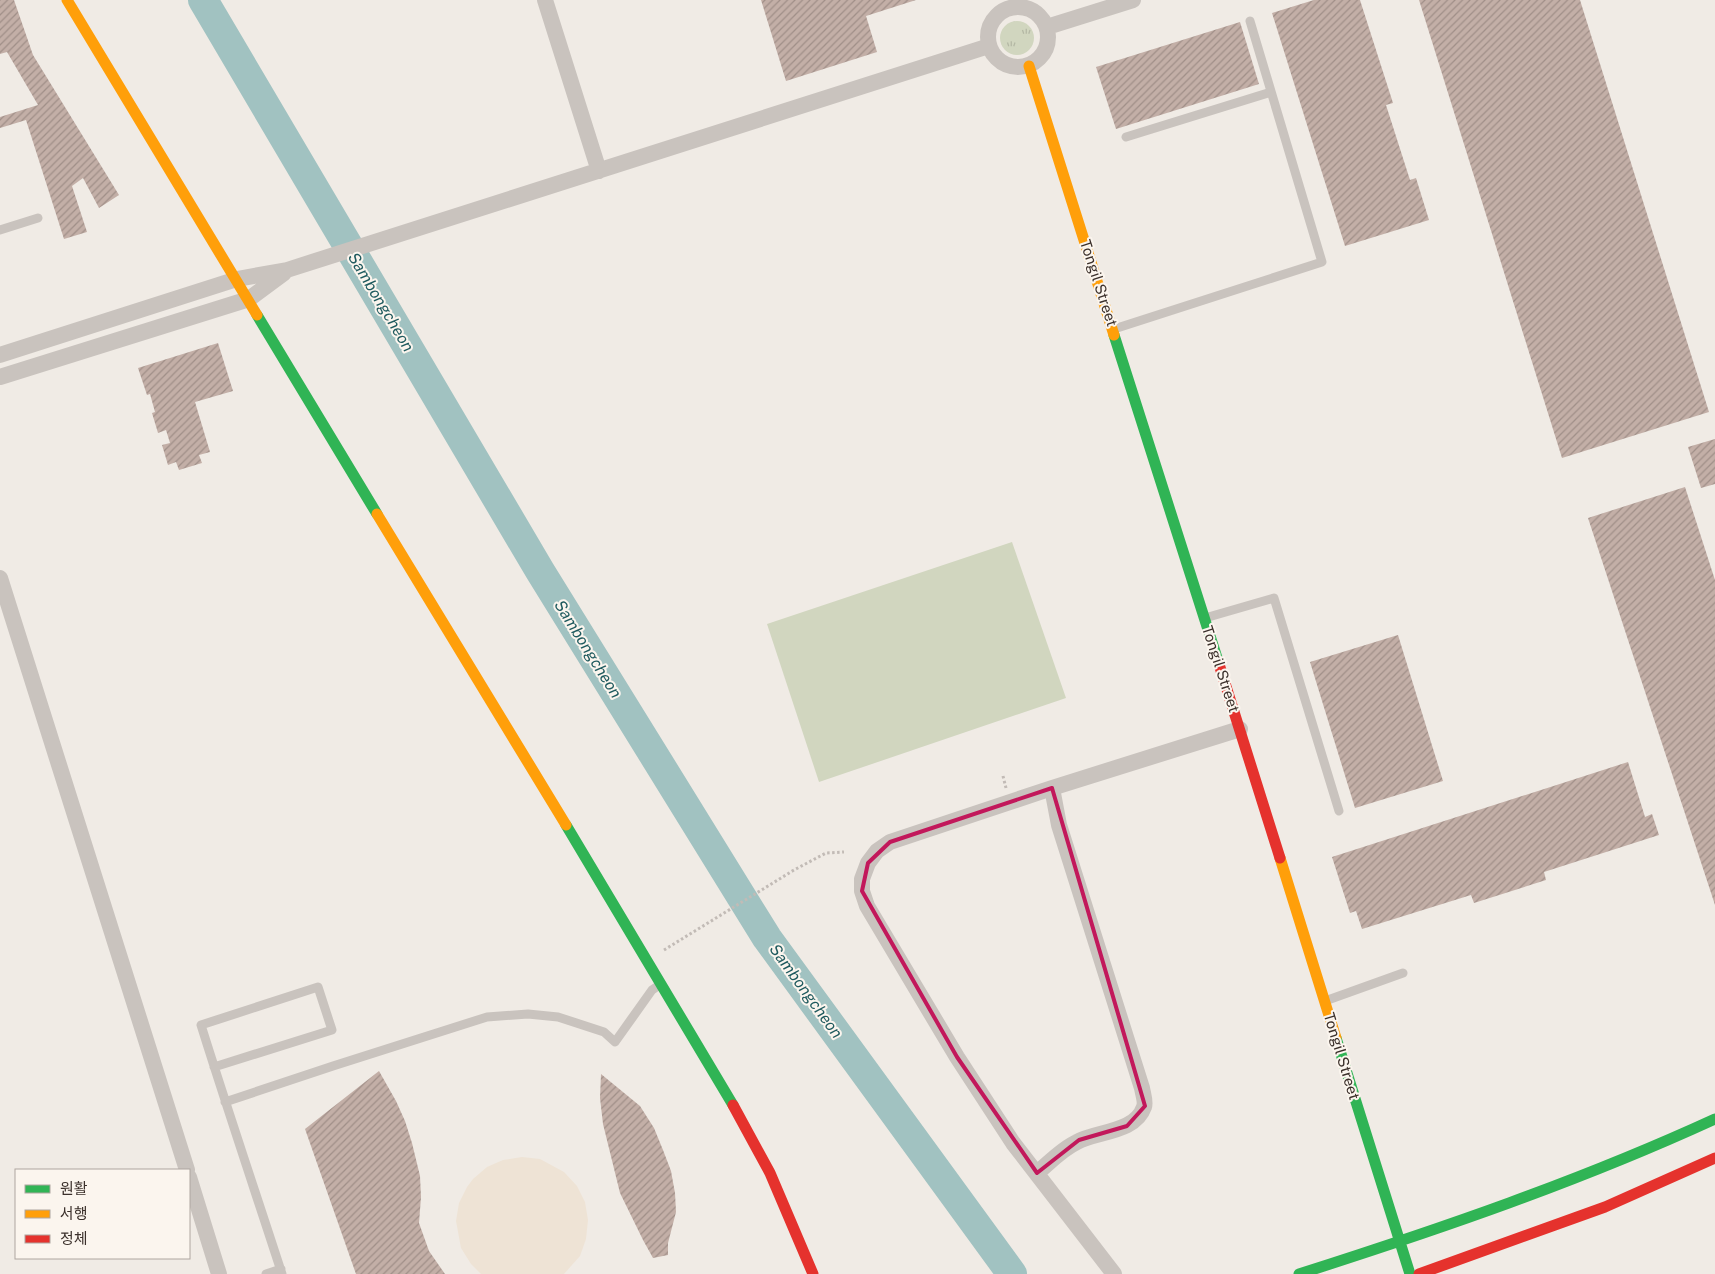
<svg xmlns="http://www.w3.org/2000/svg" width="1715" height="1274" font-family="'Public Sans','Noto Sans KR',sans-serif">
<style>
.grass{fill:url(#grass-tufts)}
.pitch{fill:#d1d6bf}
.plaza{fill:#eee3d5}
.lines{fill:none;stroke-linecap:round;stroke-linejoin:round}
.river{stroke:#a1c2c1;stroke-width:30}
.building{fill:url(#building-hatch)}
.path{stroke:#c2bbb6;stroke-width:3;stroke-dasharray:2.5 2.5;stroke-linecap:butt}
.lane{stroke:#c9c3be;stroke-width:9}
.street{stroke:#c9c3be;stroke-width:16}
.fast{stroke:#30b455;stroke-width:11}
.slow{stroke:#ff9f0a;stroke-width:11}
.jam{stroke:#e5322d;stroke-width:11}
.marked{fill:none;stroke:#c2185b;stroke-width:4;stroke-linejoin:round}
.labels{text-anchor:middle;dominant-baseline:central;stroke-width:4;stroke-linejoin:round;paint-order:stroke}
.street-label{font-size:15px;fill:#3b302b;stroke:#fbf5ee}
.water-label{font-size:16px;font-style:italic;fill:#1f5a5e;stroke:#fbf5ee}
</style>
<defs>
<pattern id="grass-tufts" width="24" height="20" patternUnits="userSpaceOnUse" patternTransform="scale(1.25)"><rect width="24" height="20" fill="#d1d6bf"/><path d="M3 7l-1-3M5 7V3M7 7l1-3M15 17l-1-3M17 17v-4M19 17l1-3" fill="none" stroke="#b4b8a4"/></pattern>
<pattern id="building-hatch" width="6" height="6" patternUnits="userSpaceOnUse" patternTransform="scale(1.25)"><rect width="6" height="6" fill="#c3afa7"/><path d="M-1 1l2-2M0 6l6-6M5 7l2-2" fill="none" stroke="#a08f88"/></pattern>
</defs>
<rect width="100%" height="100%" fill="#f0ebe5"/>
<path class="grass" d="M1000 38a17 17 0 1 1 34 0a17 17 0 1 1-34 0Z"/>
<path class="pitch" d="M1012,542l54,156 -247,84 -52,-158z"/>
<path class="plaza" d="M522,1157l18,2 24,13 13,14 8,16 3,18 -2,19 -6,17 -16,18h-83l-10,-10 -10,-16 -5,-27 3,-18 8,-16 6,-8 14,-12 16,-7z"/>
<g class="lines">
<path class="river" d="M203,0l337,571 227,367 245,336"/>
</g>
<path class="building" d="M0,0h14l19,55 86,140 -20,13 -16,-30 -11,8 15,46 -23,7 -38,-119 -26,8v-11l38,-12 -31,-53 -7,2z
M761,0h155l-50,16 11,36 -91,29z
M1314,0h46l33,103 -7,2 24,75 6,-2 13,42 -84,26 -73,-233z
M1419,0h161l129,412 -147,46z
M1240,22l19,62 -143,45 -20,-62z
M218,343l15,48 -38,11 15,50 -11,3 3,8 -23,7 -3,-8 -8,3 -6,-20 8,-2 -4,-13 -8,3 -6,-20 3,-1 -5,-18 -3,1 -9,-27z
M1715,439v45l-14,4 -13,-41z
M1685,487l30,93v325l-127,-387z
M1398,635l45,146 -88,27 -45,-146z
M1628,762l17,55 7,-3 7,21 -115,37 2,8 -72,23 -3,-8 -109,34 -6,-18 -6,2 -18,-56z
M379,1071l17,30 9,20 7,22 8,33 1,21 -2,26 10,28 16,23h-89l-51,-145z
M601,1074l39,32 14,22 9,22 8,21 4,22 1,19 -8,31v12l-15,3 -10,-18 -23,-47 -17,-69 -3,-26z"/>
<g class="lines">
<path class="path" d="M1003,776l3,12
M664,950l130,-80 32,-17 18,-1"/>
<path class="lane" d="M1126,137l145,-45
M0,230l38,-12
M1114,329l208,-67 -72,-241
M1205,618l69,-20 65,213
M1325,1001l78,-28
M214,1067l118,-37 -14,-43 -117,38c26,83 54,166 81,249
M225,1102l108,-36 154,-49 41,-3 30,3 46,15 11,10 37,-52 9,-6
M266,1274l15,-5"/>
<path class="street" d="M545,0l54,171
M988 37a30 30 0 1 1 60 0a30 30 0 1 1-60 0Z
M1047,27l86,-27
M0,355l237,-76 50,-9 702,-224
M0,377l249,-78 35,-26
M0,578l187,592
M1037,1173c13,-11 25,-24 40,-31 20,-11 58,-9 67,-35 2,-5 -1,-13 -2,-19l-83,-263 -7,-37
M189,1177l30,97
M1114,1274l-101,-131 -56,-86 -90,-151 -5,-15v-12l6,-16 9,-12 13,-9 162,-54 188,-59"/>
<path class="fast" d="M257,315l120,199
M1114,335l104,326
M566,825l167,280
M1336,1038l74,236
M1299,1274c141,-45 281,-93 416,-155"/>
<path class="slow" d="M67,0l190,315
M1029,66l85,269
M377,514l189,311
M1280,858l56,180"/>
<path class="jam" d="M1218,661l62,197
M733,1105l37,68 43,101
M1419,1274l186,-67 110,-49"/>
</g>
<path class="marked" d="M1052,788l93,318 -18,20 -48,14 -42,33 -80,-116 -95,-166 6,-28 22,-21z"/>
<g class="labels">
<g class="street-label">
<text transform="translate(1099 283) rotate(72)">Tongil Street</text>
<text transform="translate(1221 669) rotate(72)">Tongil Street</text>
<text transform="translate(1342 1056) rotate(73)">Tongil Street</text>
</g>
<g class="water-label">
<text transform="translate(381 302) rotate(59)">Sambongcheon</text>
<text transform="translate(588 649) rotate(58)">Sambongcheon</text>
<text transform="translate(806 991) rotate(54)">Sambongcheon</text>
</g>
</g>
<rect x="15" y="1169" width="175" height="90" fill="#fbf5ee" stroke="#aea6a0"/>
<rect x="25" y="1185" width="25" height="8" fill="#30b455" stroke="#aea6a0"/>
<text x="60" y="1194" font-size="15" fill="#3b302b">원활</text>
<rect x="25" y="1210" width="25" height="8" fill="#ff9f0a" stroke="#aea6a0"/>
<text x="60" y="1219" font-size="15" fill="#3b302b">서행</text>
<rect x="25" y="1235" width="25" height="8" fill="#e5322d" stroke="#aea6a0"/>
<text x="60" y="1244" font-size="15" fill="#3b302b">정체</text>
</svg>
